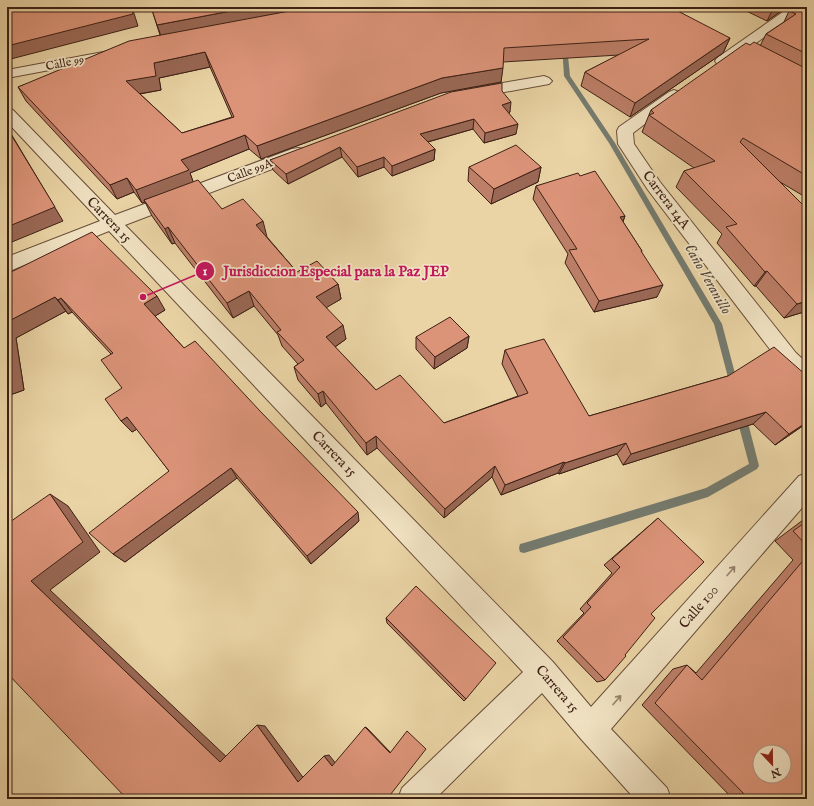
<svg xmlns="http://www.w3.org/2000/svg" width="814" height="806" font-family="'IM FELL English',serif">
<style>
.lines{fill:none;stroke-linecap:round;stroke-linejoin:round}
.stream{fill:#747b70;fill-rule:evenodd}
.street-casing{stroke:#684d39;stroke-width:2}
.street{fill:#f1e3c4;fill-rule:evenodd}
.wall{fill:#bd7f68;stroke:#3d2015;fill-rule:evenodd}
.shaded-wall{fill:#9a6855;stroke:#3d2015}
.building{fill:#dc9479;stroke:#3d2015;fill-rule:evenodd}
.oneway{stroke:#97826c}
.labels{text-anchor:middle;dominant-baseline:central;stroke-width:3.5;stroke-linejoin:round;paint-order:stroke}
.far-street-label{font-size:12px;fill:#3d2015;stroke:#f1e3c4}
.street-label{font-size:14px;fill:#3d2015;stroke:#f1e3c4}
.water-label{font-size:15px;font-style:italic;fill:#54463b;stroke:#f1e3c4}
.leader{fill:none;stroke:#c2185b;stroke-width:1.5}
.callout-dot{fill:#c2185b;stroke:#f1e3c4;stroke-width:1.5}
.mark-label{font-size:12px;text-anchor:middle;font-weight:bold;fill:#fff}
.callout-label{font-size:15px;text-anchor:middle;font-weight:bold;fill:#c2185b;stroke:#f1e3c4;stroke-width:3.5;stroke-linejoin:round;paint-order:stroke}
</style>
<rect width="100%" height="100%" fill="#ead4a5"/>
<filter id="stains"><feTurbulence type="fractalNoise" baseFrequency=".005" numOctaves="4"/><feColorMatrix values="0 0 0 0 .2 0 0 0 0 .09 0 0 0 0 .02 0 0 0 .5 -.17"/></filter>
<radialGradient id="worn" r=".72"><stop offset=".6" stop-color="#630" stop-opacity="0"/><stop offset="1" stop-color="#630" stop-opacity=".3"/></radialGradient>
<g class="lines">
<path class="stream" d="M562,45l5,1 3,30 45,67 107,181 16,61 -1,3h-6l-1,-3 -16,-61 -105,-181 -45,-67z
M741,411l3,1 2,3 13,51 -2,3 -49,28 -184,56 -4,-1 -1,-4 1,-4 4,-1 182,-55 43,-24 -13,-49 2,-3z"/>
<defs>
<path id="street" d="M790,7h16l-79,57 -5,1 -5,-1 -2,-3 2,-3z
M114,50l5,1 2,3 -2,3 -112,21v-8z
M544,76l5,2 3,3 -3,3 -77,14 -5,-2 -3,-3 3,-3 5,-2z
M674,90l5,2 3,3 -3,3 -46,35 1,11 26,38 136,171 11,10v23l-8,-3 -17,-18 -134,-175 -30,-46 -1,-13 2,-4 50,-35z
M7,108l6,2 102,105 177,-66 6,-1 6,1 2,4 -2,4 -179,68 428,437 38,45 208,-231 8,-3v29l-196,227 56,59 4,11h-36l-54,-60 -39,-46 -107,106h-37l4,-11 121,-116 -414,-441 -102,41v-15l93,-36 -93,-99z"/>
</defs>
<use href="#street" class="street-casing"/>
<use href="#street" class="street"/>
</g>
<path class="wall" d="M151,7l579,31 -7,15 -93,64 -49,-31 4,-14 34,-17 -116,7 -2,20 -60,11 -180,66 -12,-10 -59,24 3,9 29,27 45,28 30,35 41,12 3,15 -15,8 20,32 -11,8 41,43 68,33 74,-27 -16,-32 3,-14 84,66 139,-40 79,47 -32,22 -22,-21 -130,41 -6,-11 -58,20 -1,-1 -57,22 -9,-18 -48,41 -67,-70 -10,7 -41,-52 -5,4 -23,-27 -4,-13 4,-3 -16,-18 -4,-11 -24,-29 -21,12 -58,-75 -3,1 -20,-28 -7,-14 -3,1 -8,-11 -17,7 -91,-98 -8,-14 142,-52zM210,67l22,50 -50,16 -42,-39 21,-4 -2,-12z
M738,7h49l-20,14z
M807,7v191l-27,-16 27,27v102l-23,7 -28,-32h-2l-37,-43 5,-9 -46,-47 8,-16 10,-3 -52,-36 9,-22 99,-65 10,1 6,-12 18,-12 5,-11z
M502,91l8,21 -1,1 7,21 -32,9 -11,-14 -45,13 7,7 -1,11 -42,16 -8,-9 -26,10 -16,-20 -54,27 -15,-14 -3,-10z
M469,167h72l-3,15 -47,22 -23,-23z
M580,176l45,40 -2,6 19,29 -1,2 16,44 -63,15 -29,-49 3,-9 -35,-55 3,-13z
M7,274l158,36 -10,6 29,32 175,173 -48,43 -74,-86 -112,84 -12,-8 56,-83 -32,-42 -5,3 -11,-11 1,-33 -11,-34 -39,-42 -4,2 -2,-3 -50,27 8,52 -17,6z
M469,336l-2,12 -33,21 -18,-20v-12z
M807,517v282h-74l-91,-94 31,-36 14,-4 9,8 97,-113 -18,-19z
M658,518l-7,96 -46,66 -8,2 -40,-41 27,-28 -4,-4 32,-36 -8,-8z
M386,618l80,81 -2,2 -77,-78z"/>
<path class="shaded-wall" d="M131,7h1l6,19 -131,34v-14z
M252,7h77l-167,32 -5,-14z
M774,7h13l-20,14z
M730,38l-7,15 -93,64 5,-14z
M205,52l5,15 -51,11 2,12 -29,5 -6,-14 28,-18z
M503,68l-2,14 -60,11 -180,66 -4,-13 185,-68z
M511,102l-1,10 -9,3 1,-10z
M474,119l-1,10 -53,15v-10z
M518,124l-2,10 -32,9 1,-10z
M7,127l56,94 -56,23z
M245,135l4,14 -59,24 4,11 -50,16 1,2 -3,1 -6,-13 45,-30z
M340,147l2,10 -54,27 -2,-10z
M435,149l-1,11 -42,16v-10z
M384,157v10l-26,10 -1,-10z
M541,167l-3,15 -47,22 3,-15z
M127,178l7,14 -17,7 -7,-14z
M625,216l-5,12v-11z
M263,221l4,16 -7,3 -4,-15z
M168,227l7,16 -3,1 -7,-15z
M767,271l-11,15h-2l11,-14z
M338,284l3,15 -22,13 -3,-15z
M663,285l-6,12 -63,15 5,-11z
M249,291l5,15 -21,12 -6,-15z
M157,296l8,14 -13,8 -8,-14z
M55,297l11,14 -50,27 8,52 -17,6v-74z
M61,298l11,14 -4,2 -10,-14z
M807,301v10l-23,7 13,-14z
M343,325l3,14 -17,12 -3,-14z
M469,336l-2,12 -33,21 1,-12z
M323,391l3,12 -5,4 -3,-13z
M766,412l-13,12 -130,41 8,-11z
M127,417l10,12 -5,3 -11,-11z
M807,422v1l-32,22 14,-11z
M376,436l1,12 -10,7 -1,-12z
M626,443l-9,11 -58,20 6,-11z
M564,462l-6,11 -57,22 4,-10z
M495,466l-3,11 -48,41 1,-9z
M231,468l6,10 -112,84 -12,-8z
M50,494l18,12 32,46 -50,38 181,171 -11,1 -189,-181z
M358,512l1,9 -48,43 -4,-8z
M257,725l8,1 40,54 -7,2z
M365,727l2,1 24,25h-1z
M329,755l8,10 -5,1 -8,-10z"/>
<path class="building" d="M7,7h124l2,7 -126,32z
M151,7h101l-95,18z
M311,7h359l60,31 -95,65 -50,-31 64,-33 -145,9 -1,20 -61,10 -185,68 -12,-11 -64,25 8,10 -53,20 -9,-12 -17,7 -92,-98 111,-46zM205,52l29,65 -52,16 -56,-52 30,-5 -2,-13z
M795,7h12v47l-41,-20 30,-20 -7,-3z
M754,42l53,27v107l-64,-38 -3,4 67,67v92l-10,3 -30,-33 -2,1 -39,-45 11,-3 -53,-53 31,-10 -66,-46 5,-2 -3,-3 95,-67 4,2z
M502,83v8l9,11 -9,3 16,19 -33,9 -11,-14 -54,15 15,15 -43,17 -8,-9 -27,10 -17,-20 -54,27 -16,-14 181,-68z
M7,128l48,79 -48,20z
M516,145l25,22 -47,22 -25,-22z
M595,171l30,45 -5,1 22,34h-1l22,34 -64,16 -30,-51 8,-1 -41,-63 42,-13 2,3z
M198,180l24,29 21,-10 20,22 -7,4 41,47 20,-11 21,23 -22,13 27,28 -17,12 50,53 24,-15 44,48 84,-30 -23,-43 39,-11 45,77 139,-40 46,-29 33,29v46l-18,12 -23,-22 -135,42 -5,-11 -61,20 -1,-1 -59,23 -10,-19 -50,43 -69,-73 -10,7 -43,-52 -5,3 -24,-27 10,-7 -27,-28 4,-2 -32,-39 -22,12 -59,-76 -3,2 -21,-29z
M92,232l65,64 -13,8 40,44 11,-7 65,70 98,101 -51,44 -76,-88 -118,86 -24,-21 80,-62 -42,-54 -6,4 -16,-22 17,-11 -21,-28 12,-7 -52,-55 -3,2 -3,-3 -48,25v-48z
M450,317l19,19 -34,21 -19,-20z
M7,352l4,26 -4,1z
M50,494l33,48 -52,39 189,181 37,-37 41,57 26,-26 8,10 33,-39 25,26 17,-22 19,18 -39,50h-260l-120,-126v-149z
M658,518l46,44 -53,52 4,4 -30,37 1,1 -21,24 -42,-43 28,-30 -4,-4 33,-36 -8,-8z
M807,521v25l-14,-15z
M807,556v243h-58l-94,-96 32,-38 15,15zM760,752h24v24h-24z
M416,586l80,77 -30,36 -80,-81z"/>
<defs><path id="oneway-shaft" d="M-6 0H5M1.5-3L5.5 0L1.5 3" fill="none" stroke-width="1.6" stroke-linecap="round" stroke-linejoin="round"/></defs>
<g class="oneway">
<use href="#oneway-shaft" transform="translate(731 571) rotate(-49)"/>
<use href="#oneway-shaft" transform="translate(617 700) rotate(-49)"/>
</g>
<g class="labels">
<g class="far-street-label">
<text transform="translate(65 63) rotate(-11)">Calle 99</text>
<text transform="translate(250 171) rotate(-21)">Calle 99A</text>
</g>
<g class="street-label">
<text transform="translate(666 200) rotate(53)">Carrera 14A</text>
<text transform="translate(109 220) rotate(46)">Carrera 15</text>
<text transform="translate(334 454) rotate(46)">Carrera 15</text>
<text transform="translate(699 607) rotate(-49)">Calle 100</text>
<text transform="translate(557 689) rotate(49)">Carrera 15</text>
</g>
<g class="water-label">
<text transform="translate(708 279) rotate(60)">Caño Veranillo</text>
</g>
</g>
<path class="leader" d="M143 297L205 271"/>
<g class="callout-dot">
<circle cx="143" cy="297" r="4"/>
<circle cx="205" cy="271" r="10"/>
</g>
<g class="mark-label">
<text x="205" y="275">1</text>
</g>
<g class="callout-label">
<text x="336" y="276">Jurisdiccion Especial para la Paz JEP</text>
</g>
<rect width="814" height="806" fill="none" stroke="#ead4a5" stroke-width="24"/>
<rect x="8" y="8" width="798" height="790" fill="none" stroke="#3d2015" stroke-width="2"/>
<rect x="12" y="12" width="790" height="782" fill="none" stroke="#3d2015"/>
<g transform="translate(772 764) rotate(158)"><circle r="19" fill="#f1e3c4" stroke="#a9957e"/>
<path d="M0-3L7 15L0 10L-7 15Z" fill="#8f2418"/>
<text y="-6" font-size="11" font-weight="bold" text-anchor="middle" fill="#3d2015">N</text>
</g>
<rect width="100%" height="100%" filter="url(#stains)"/>
<rect width="100%" height="100%" fill="url(#worn)"/>
</svg>
